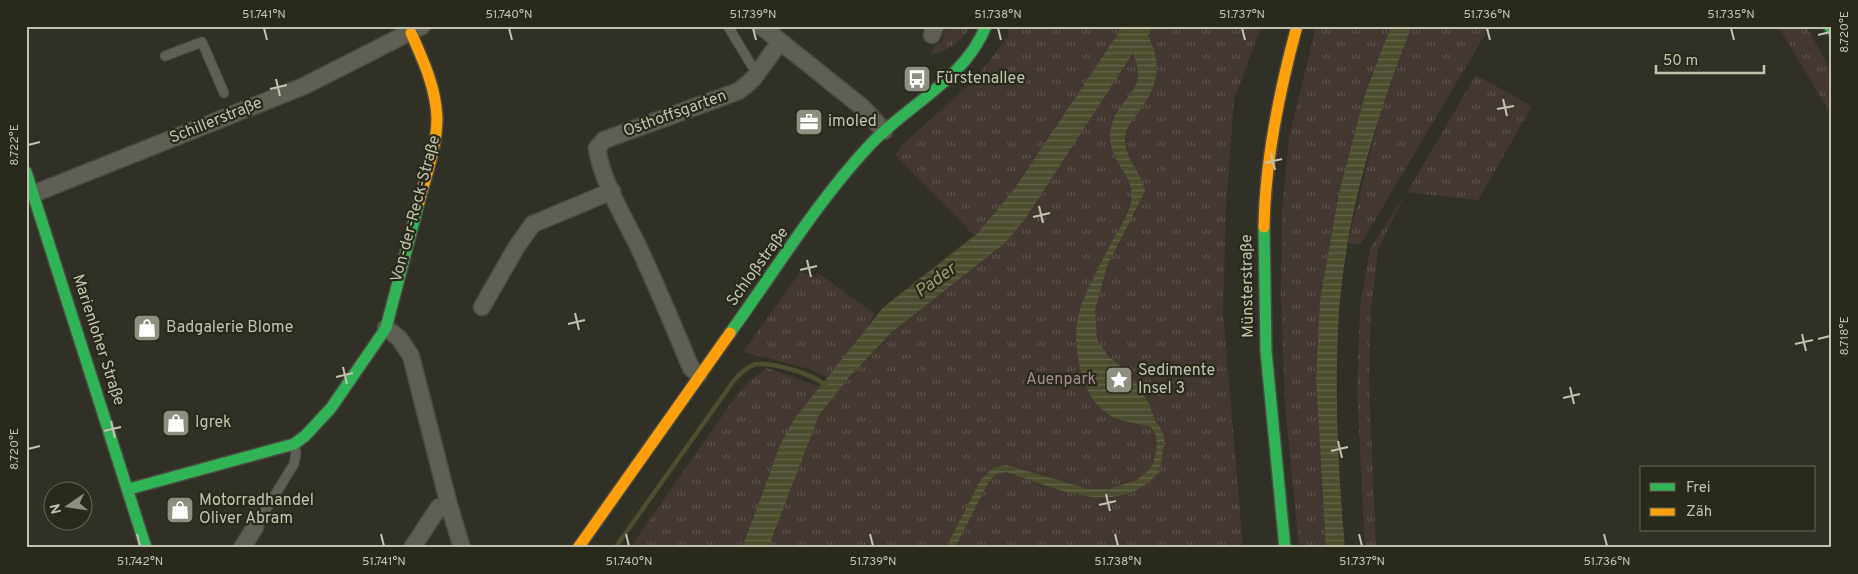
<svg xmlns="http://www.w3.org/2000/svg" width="1858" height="574" font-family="Overpass,sans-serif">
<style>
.grass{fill:url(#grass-tufts)}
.water{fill:url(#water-rules)}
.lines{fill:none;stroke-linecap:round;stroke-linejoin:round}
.stream{stroke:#4d4e30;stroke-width:4.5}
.lane-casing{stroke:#4b4b44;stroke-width:11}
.street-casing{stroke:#4b4b44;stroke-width:19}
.fast-casing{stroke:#4b4b44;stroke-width:14}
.slow-casing{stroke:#4b4b44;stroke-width:14}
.lane{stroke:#5f5f56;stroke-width:9}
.street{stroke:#5f5f56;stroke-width:16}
.fast{stroke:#30b455;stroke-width:11}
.slow{stroke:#ff9f0a;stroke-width:11}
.ticks{fill:none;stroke:#c1c2b0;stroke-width:2}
.labels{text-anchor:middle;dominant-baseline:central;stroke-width:4.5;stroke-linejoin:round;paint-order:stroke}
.poi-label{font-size:16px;fill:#c1c2b0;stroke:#292a1b;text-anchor:start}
.street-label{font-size:16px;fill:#c1c2b0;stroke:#292a1b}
.park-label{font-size:16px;fill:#a58991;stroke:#292a1b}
.water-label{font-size:18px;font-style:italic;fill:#9c9d6d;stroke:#292a1b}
.neatline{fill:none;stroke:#c1c2b0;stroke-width:2}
.ticks-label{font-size:12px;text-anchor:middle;fill:#c1c2b0}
</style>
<defs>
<pattern id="grass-tufts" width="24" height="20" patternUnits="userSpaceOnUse" patternTransform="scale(1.25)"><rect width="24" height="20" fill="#433831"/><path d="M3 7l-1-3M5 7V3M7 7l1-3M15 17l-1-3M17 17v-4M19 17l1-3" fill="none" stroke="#5c534c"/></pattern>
<pattern id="water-rules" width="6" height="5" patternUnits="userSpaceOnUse" patternTransform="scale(1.25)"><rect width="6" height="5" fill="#4d4e30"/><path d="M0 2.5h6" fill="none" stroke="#65664b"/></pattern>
</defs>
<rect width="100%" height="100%" fill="#303026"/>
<path class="grass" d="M946,26h25c-7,13 -25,26 -40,29l3,-10 7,-2z
M1008,26h253l-27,74 -8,108 -3,102 20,238h-613l104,-149 15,-18 18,-13 50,18 12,-8 -22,-10 -64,-16 57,-80 15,5 3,-4 57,41 -10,16 18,-23 91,-72 -79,-80 8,-11 71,-64 34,-43z
M1316,26h75l-26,68 -26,99 -19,107 -4,80 10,168h-27l-14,-144 -4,-106 1,-87 7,-73z
M1412,26h78l-130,219 -12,-2 33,-134z
M1778,26h28l26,46v44z
M1476,75l56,31 -54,94 -71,-8z
M1405,194l-27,56 -7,61 -2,71 7,166h-11l-8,-159 3,-82 10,-58z"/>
<path class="water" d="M1123,26h31l-6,9c15,34 10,50 -11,79 -5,6 -12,16 -12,24 -1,21 17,34 20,53l-38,75 -12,44 2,30 11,16 22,18 19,30 6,16 5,7 5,12 -6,34c-7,6 -14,13 -22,17 -42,20 -90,-6 -131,-18l-10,2 -8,9 -33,65h-9l35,-69 12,-11 13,-3 82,24h21l28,-9 14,-12 6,-18 -1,-14 -5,-9c-13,-4 -32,-5 -43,-13 -30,-19 -38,-78 -27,-108 7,-20 19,-40 28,-59 8,-15 22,-33 23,-52 0,-22 -27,-37 -21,-67 7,-33 39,-34 22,-75l-108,166 -20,24 -113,89 -43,45 -30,38 -51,133h-26l39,-105 14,-25 88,-110 93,-73 37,-44z
M1391,26h21c-36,91 -66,189 -73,286 -5,79 -1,158 6,236h-19l-10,-168 4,-80 19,-107 26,-99z"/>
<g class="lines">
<path class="stream" d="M615,548l120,-169c6,-6 15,-15 23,-15 17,-1 57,10 69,23"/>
<defs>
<path id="lane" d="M729,28l23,38 7,4
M165,56l37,-14 22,51
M255,527l39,-63 2,-11 -1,-7"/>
<path id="street" d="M761,26l101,81 22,24
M932,35l3,-9
M33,194l271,-108 118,-60
M482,307l35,-61 16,-22 79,-33
M386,328l13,10 12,18 38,149 13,43
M699,374l-8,-6c-17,-41 -34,-81 -52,-120 -15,-31 -37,-66 -42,-100l7,-8 135,-49 14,-12 27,-37
M242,548l13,-21
M412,548l27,-41 10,-2"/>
<path id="fast" d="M1829,26l3,4
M26,172l120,376
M1264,227l2,124 19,197
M730,333c45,-62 86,-130 138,-186 38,-42 96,-66 118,-121
M129,489l165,-45 11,-8 26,-28 55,-80 33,-126"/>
<path id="slow" d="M411,33c12,27 25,55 26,85 0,29 -11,57 -18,84
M1264,227c1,-68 15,-135 33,-201
M578,548l152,-215"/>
</defs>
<use href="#lane" class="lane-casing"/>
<use href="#street" class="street-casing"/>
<use href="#fast" class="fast-casing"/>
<use href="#slow" class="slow-casing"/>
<use href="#lane" class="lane"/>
<use href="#street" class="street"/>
<use href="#fast" class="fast"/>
<use href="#slow" class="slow"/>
</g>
<path class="ticks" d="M264,28l3,12M509,28l3,12M753,28l3,12M998,28l3,12M1242,28l3,12M1487,28l3,12M1731,28l3,12M1818,35l12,-3M276,79l4,17M270,89l17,-4M1503,99l4,17M1497,109l17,-3M28,145l12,-3M1271,153l4,17M1265,163l17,-4M1039,206l4,17M1033,217l17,-4M807,260l4,17M800,270l17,-4M575,313l4,17M568,324l17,-4M1802,334l4,17M1818,339l12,-3M1795,344l18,-4M343,367l4,17M336,377l17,-4M1570,387l4,17M1563,398l17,-4M111,421l4,17M104,431l17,-4M1338,441l4,17M28,449l12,-3M1331,451l17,-4M1106,494l4,17M1099,505l17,-4M137,534l3,12M381,534l3,12M626,534l3,12M870,534l3,12M1115,534l3,12M1359,534l3,12M1604,534l3,12"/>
<defs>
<symbol id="bus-square" viewBox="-11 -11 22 22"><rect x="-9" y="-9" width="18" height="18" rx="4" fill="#8e8f80" stroke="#292a1b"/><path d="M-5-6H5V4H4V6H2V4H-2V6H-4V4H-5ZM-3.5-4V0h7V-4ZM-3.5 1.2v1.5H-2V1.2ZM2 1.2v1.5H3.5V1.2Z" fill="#fff"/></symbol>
<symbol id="office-square" viewBox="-11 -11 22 22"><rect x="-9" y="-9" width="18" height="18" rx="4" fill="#8e8f80" stroke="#292a1b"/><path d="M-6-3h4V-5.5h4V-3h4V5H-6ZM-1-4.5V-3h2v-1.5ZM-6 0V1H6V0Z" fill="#fff"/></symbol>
<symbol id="shop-square" viewBox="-11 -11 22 22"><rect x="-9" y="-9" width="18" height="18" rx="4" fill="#8e8f80" stroke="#292a1b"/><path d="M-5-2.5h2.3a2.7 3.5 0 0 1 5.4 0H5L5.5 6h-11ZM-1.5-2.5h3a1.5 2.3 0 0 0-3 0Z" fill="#fff"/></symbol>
<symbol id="sight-square" viewBox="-11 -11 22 22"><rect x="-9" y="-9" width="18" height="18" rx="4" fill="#8e8f80" stroke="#292a1b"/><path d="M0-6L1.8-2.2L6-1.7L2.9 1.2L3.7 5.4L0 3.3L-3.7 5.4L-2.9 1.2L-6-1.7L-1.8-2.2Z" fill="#fff"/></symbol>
</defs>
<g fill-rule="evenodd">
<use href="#bus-square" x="901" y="63" width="32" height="32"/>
<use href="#office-square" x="793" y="106" width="32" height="32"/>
<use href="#shop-square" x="131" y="312" width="32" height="32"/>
<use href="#sight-square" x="1103" y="364" width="32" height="32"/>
<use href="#shop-square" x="160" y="407" width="32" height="32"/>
<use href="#shop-square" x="164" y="494" width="32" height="32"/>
</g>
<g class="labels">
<g class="poi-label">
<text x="936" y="79">Fürstenallee</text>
<text x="828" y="122">imoled</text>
<text x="166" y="328">Badgalerie Blome</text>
<text x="1138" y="371">Sedimente<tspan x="1138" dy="18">Insel 3</tspan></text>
<text x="195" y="423">Igrek</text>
<text x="199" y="501">Motorradhandel<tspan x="199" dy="18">Oliver Abram</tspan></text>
</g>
<g class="street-label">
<text transform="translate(675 114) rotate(-20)">Osthoffsgarten</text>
<text transform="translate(216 121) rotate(-22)">Schillerstraße</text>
<text transform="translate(416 209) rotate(-75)">Von-der-Reck-Straße</text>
<text transform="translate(758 267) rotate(-54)">Schloßstraße</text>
<text transform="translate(1248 286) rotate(-91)">Münsterstraße</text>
<text transform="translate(98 340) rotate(72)">Marienloher Straße</text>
</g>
<g class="park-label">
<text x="1061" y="380">Auenpark</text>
</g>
<g class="water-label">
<text transform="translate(936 281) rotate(-36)">Pader</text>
</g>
</g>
<rect width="1858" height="574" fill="none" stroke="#292a1b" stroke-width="55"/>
<rect x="1640" y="466" width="175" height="65" fill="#292a1b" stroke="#666757"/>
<rect x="1650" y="483" width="25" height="8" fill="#30b455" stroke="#666757"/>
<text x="1686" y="492" font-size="15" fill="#c1c2b0">Frei</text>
<rect x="1650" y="508" width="25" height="8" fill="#ff9f0a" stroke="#666757"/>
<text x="1686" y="516" font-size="15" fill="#c1c2b0">Zäh</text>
<g transform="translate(68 506) rotate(257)"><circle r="24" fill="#292a1b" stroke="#666757"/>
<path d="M0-4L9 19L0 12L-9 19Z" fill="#8e8f80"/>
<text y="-8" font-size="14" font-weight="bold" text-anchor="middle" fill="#c1c2b0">N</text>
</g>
<path d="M1656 65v8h108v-8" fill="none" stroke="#c1c2b0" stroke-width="2.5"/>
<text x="1663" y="65" font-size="15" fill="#c1c2b0" stroke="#292a1b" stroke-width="4" paint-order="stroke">50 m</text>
<rect x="28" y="28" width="1802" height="518" class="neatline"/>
<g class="ticks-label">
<text x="264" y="18">51.741°N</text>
<text x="509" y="18">51.740°N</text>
<text x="753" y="18">51.739°N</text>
<text x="998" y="18">51.738°N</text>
<text x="1242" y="18">51.737°N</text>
<text x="1487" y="18">51.736°N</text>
<text x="1731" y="18">51.735°N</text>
<text transform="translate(1844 32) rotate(-90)" y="4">8.720°E</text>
<text transform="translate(14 145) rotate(-90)" y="4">8.722°E</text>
<text transform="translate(1844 336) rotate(-90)" y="4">8.718°E</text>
<text transform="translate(14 449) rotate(-90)" y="4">8.720°E</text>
<text x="140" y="565">51.742°N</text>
<text x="384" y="565">51.741°N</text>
<text x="629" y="565">51.740°N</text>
<text x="873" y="565">51.739°N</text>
<text x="1118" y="565">51.738°N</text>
<text x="1362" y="565">51.737°N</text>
<text x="1607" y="565">51.736°N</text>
</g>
</svg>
